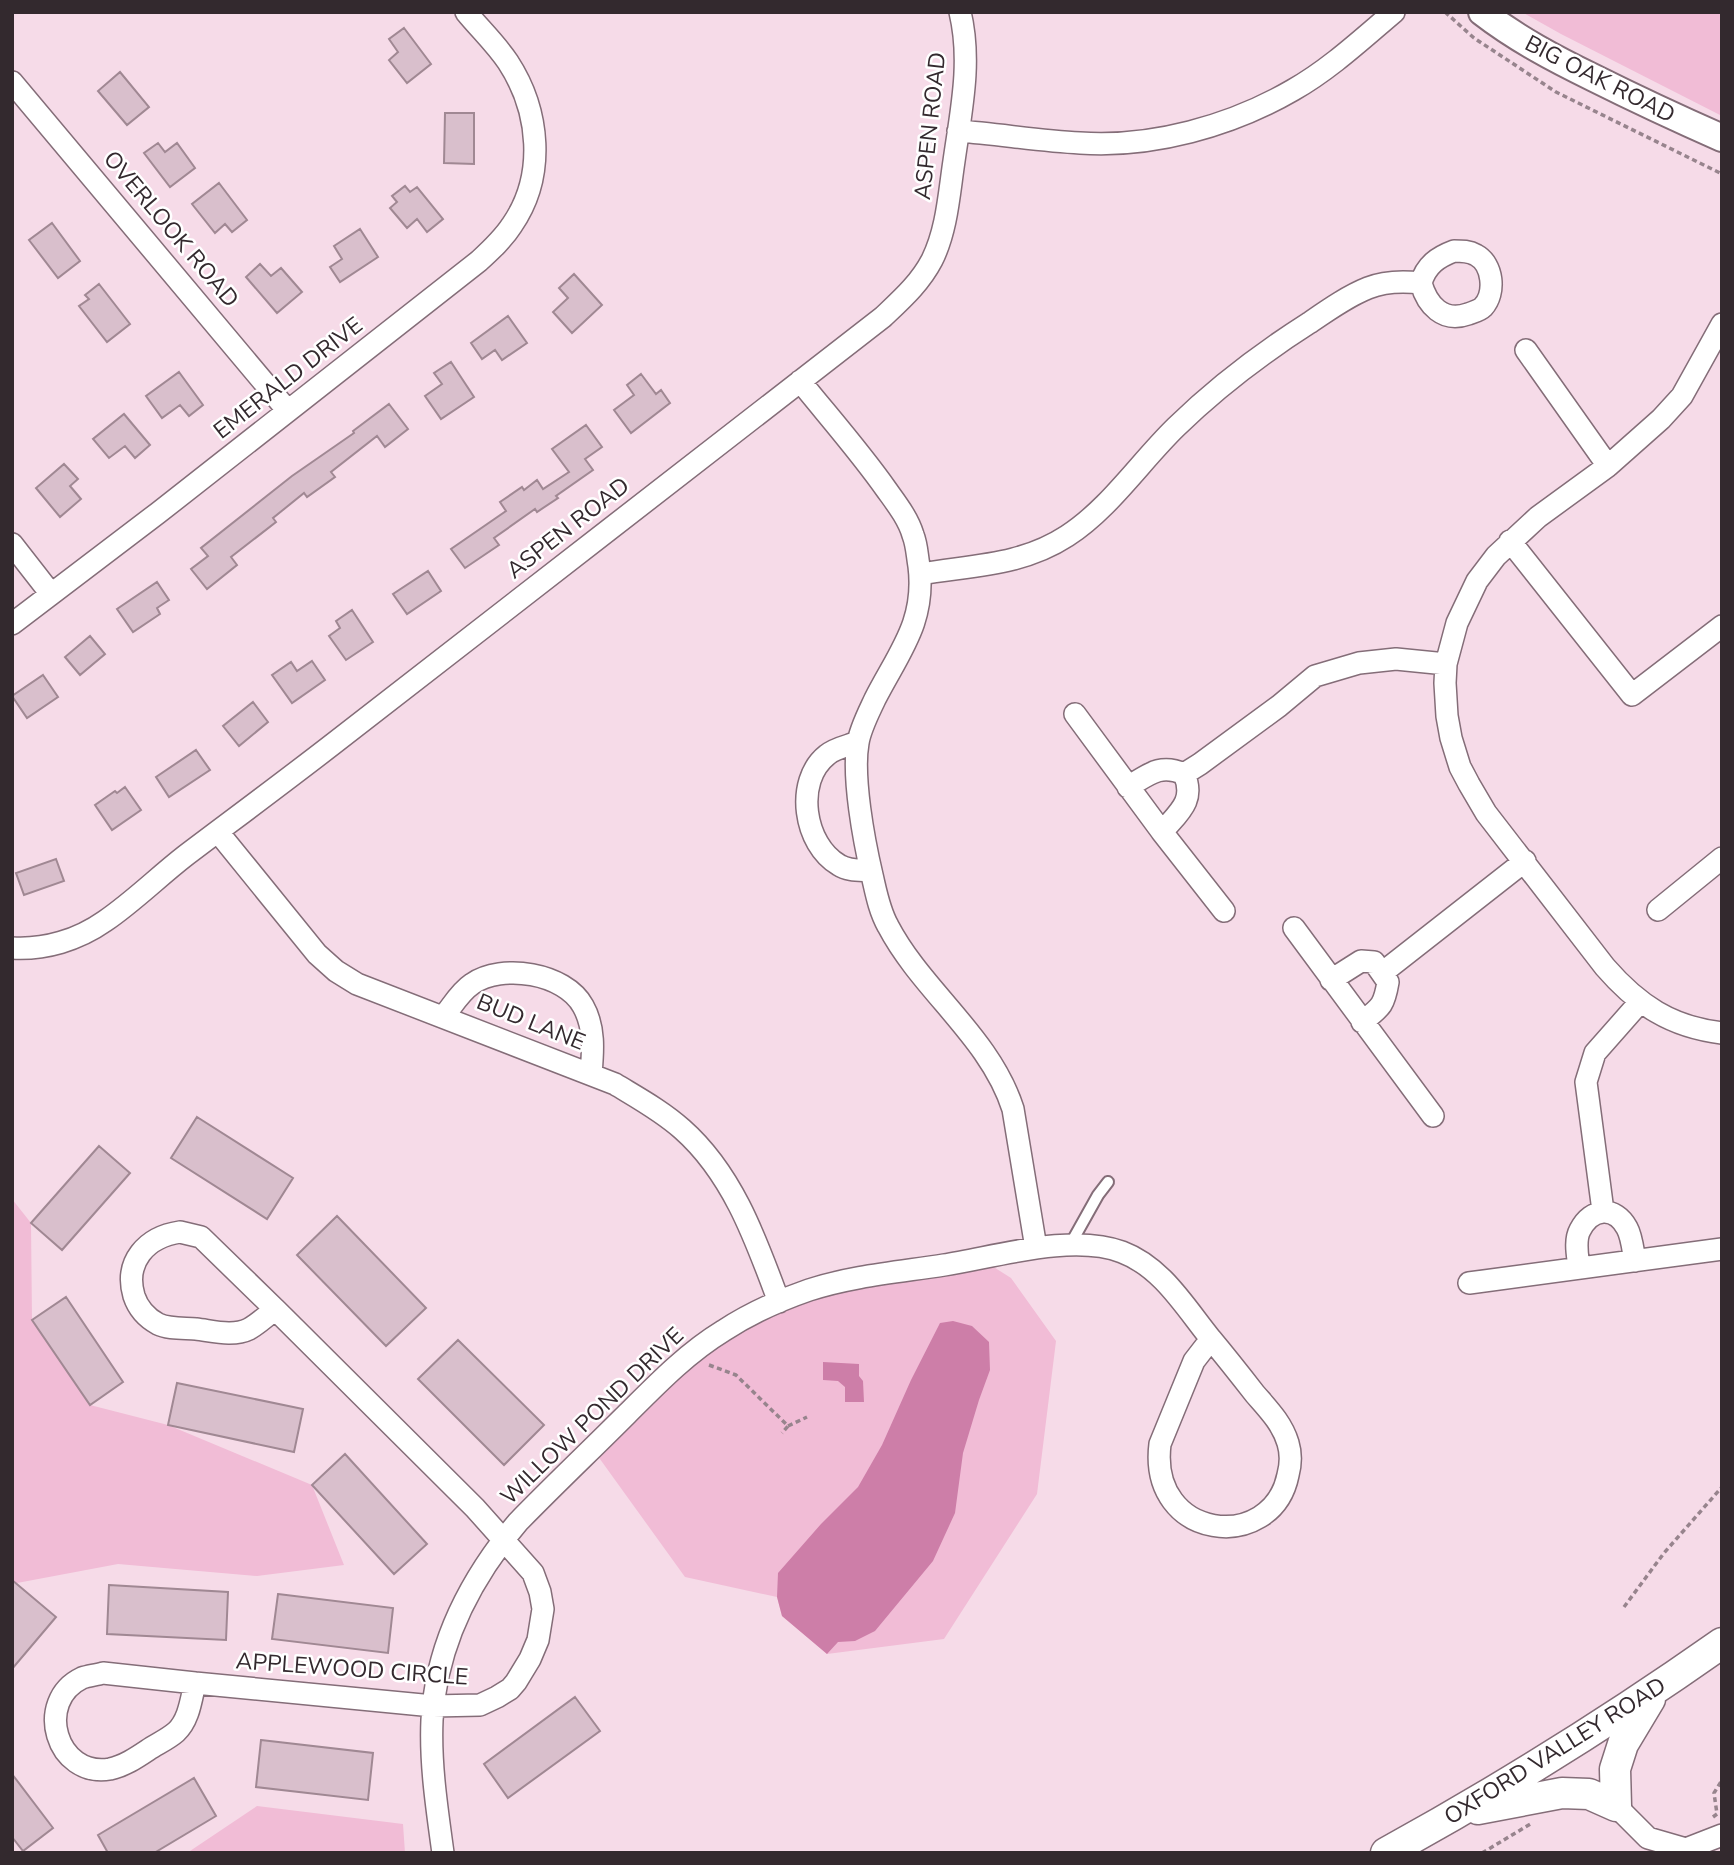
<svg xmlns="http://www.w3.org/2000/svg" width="1734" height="1865" font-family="'Nunito Sans',sans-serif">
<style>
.green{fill:#f1bcd6}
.water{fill:#cd7ea8}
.building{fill:#d9bfcc;stroke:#a08893;stroke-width:2}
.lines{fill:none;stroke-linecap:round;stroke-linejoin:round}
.service-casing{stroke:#846d78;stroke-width:14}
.minor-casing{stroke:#846d78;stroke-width:24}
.tertiary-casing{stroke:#846d78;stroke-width:30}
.secondary-casing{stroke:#846d78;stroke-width:33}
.path{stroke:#97848d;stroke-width:3.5;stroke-dasharray:5 3.5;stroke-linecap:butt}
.service{stroke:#fff;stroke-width:10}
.minor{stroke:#fff;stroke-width:21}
.tertiary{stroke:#fff;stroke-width:26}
.secondary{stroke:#fff;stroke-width:30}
.labels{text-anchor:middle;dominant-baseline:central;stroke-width:5;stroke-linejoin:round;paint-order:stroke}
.street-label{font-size:23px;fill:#33292e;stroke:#fff}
</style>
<rect width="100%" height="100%" fill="#f6dbe8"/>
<path class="green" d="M1522,12h200v104l-161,-82z
M12,1199l19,24 1,97 58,85 78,20 144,60 32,80 -87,11 -139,-12 -101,19 -5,5z
M981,1259l30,19 45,63 -19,153 -93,145 -117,15 -45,-38 -5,-19 -92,-20 -93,-129 77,-75 110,-71z
M257,1806l146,18 2,29h-218z"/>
<path class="water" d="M953,1321l19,5 17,16 1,28 -11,30 -16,53 -8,60 -22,48 -58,70 -20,10 -17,1 -11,12 -45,-38 -5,-19 1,-24 43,-49 37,-37 24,-42 29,-65 29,-57z
M823,1362l36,2v12l4,5 1,21h-19v-15l-7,-6 -15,-1z"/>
<path class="building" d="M404,28l27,36 -24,19 -18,-23 9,-8 -9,-13z
M120,72l29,35 -22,18 -29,-34z
M445,113h29v51l-30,-1z
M158,143l7,9 12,-9 18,25 -25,19 -26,-34z
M219,183l28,37 -15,12 -7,-8 -10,9 -23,-29z
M405,186l5,6 7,-5 26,32 -16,13 -10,-13 -10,9 -17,-20 7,-6 -5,-6z
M52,223l28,38 -22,17 -29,-38z
M360,229l18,28 -38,25 -10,-15 12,-8 -8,-13z
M260,264l11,12 10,-8 21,24 -25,21 -31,-36z
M574,274l28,31 -30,28 -19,-21 15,-14 -9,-10z
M99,284l31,40 -23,18 -28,-36 10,-7 -4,-4z
M508,316l19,27 -25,17 -7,-10 -13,9 -11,-16z
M451,362l23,35 -33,22 -16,-23 17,-12 -8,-11z
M179,372l24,33 -14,11 -9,-11 -18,13 -16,-22z
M641,374l15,20 5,-4 9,13 -39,30 -17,-23 20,-15 -7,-10z
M389,404l19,25 -23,18 -8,-11 -46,36 4,5 -28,20 -3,-4 -31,25 3,4 -45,35 6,8 -30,24 -16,-20 17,-13 -7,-8 91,-72 62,-43 -1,-2z
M124,414l26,31 -15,13 -10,-12 -16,12 -16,-19z
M586,425l16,22 -17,12 8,11 -37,26 2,2 -21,14 -2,-3 -41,29 5,7 -34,23 -14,-19 55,-38 -6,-9 22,-15 2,3 13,-10 6,9 26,-17 -17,-23z
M64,464l14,15 -8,7 11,13 -21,18 -24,-29z
M428,571l13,20 -34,23 -14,-20z
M157,582l12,18 -12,8 3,6 -27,18 -16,-23z
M352,610l21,32 -27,18 -17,-24 11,-8 -4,-7z
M90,636l15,18 -25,21 -15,-18z
M312,661l13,19 -33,23 -20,-28 19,-13 6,9z
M43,675l15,22 -31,21 -15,-22z
M253,702l15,20 -29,24 -16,-20z
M196,750l14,20 -41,27 -13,-20z
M125,787l16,23 -29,20 -17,-25 20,-14 2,2z
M56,859l8,22 -40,14 -8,-22z
M197,1117l96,61 -26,41 -96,-61z
M99,1146l31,27 -68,77 -31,-27z
M337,1216l89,92 -40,38 -89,-91z
M66,1297l57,85 -33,23 -58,-85z
M458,1340l86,85 -40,40 -86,-86z
M177,1383l126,26 -9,43 -126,-27z
M345,1454l82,90 -33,30 -82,-89z
M12,1580l44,37 -44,52z
M109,1585l119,7 -2,48 -119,-6z
M278,1594l115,14 -5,45 -116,-14z
M575,1697l25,34 -92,67 -24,-34z
M261,1740l112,13 -5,47 -112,-13z
M12,1774l41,54 -30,23 -11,-14z
M194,1778l22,38 -62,37h-46l-10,-18z"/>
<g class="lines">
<defs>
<path id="service" d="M1070,1245l28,-50 10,-13"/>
<path id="minor" d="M12,82l276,329
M958,131c41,3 81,10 122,12 72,5 151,-17 213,-53 37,-21 69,-51 101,-78
M1454,251c8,0 15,0 22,4 17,9 20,38 7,52 -4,4 -10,5 -15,7 -25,9 -41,-9 -47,-31 5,-18 17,-26 33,-32z
M1722,324l-40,72 -21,23 -53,47 -70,51 -42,39 -19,25 -20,42 -11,41 -1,19 2,33 4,22 9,29 9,17 17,29 119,154c33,38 66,60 117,66
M1526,350l82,116
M800,381c29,36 60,71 86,108 10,14 22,29 27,46 4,10 4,20 6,31 7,56 -20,86 -44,133 -6,13 -15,30 -17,44 -6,34 6,98 14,132 4,17 7,35 16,51 34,65 102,111 125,183l23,139
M1510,541l122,154 90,-69
M12,544l39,50
M920,574c52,-9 101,-8 147,-38 42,-27 73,-74 109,-109 40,-39 86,-74 133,-104 19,-13 39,-27 59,-35 17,-7 35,-7 53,-5
M12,624l146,-111 321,-252c12,-11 24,-22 33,-36 34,-49 28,-114 -4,-163 -12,-18 -28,-33 -42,-50
M1075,714l87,118 62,79
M858,742c-10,4 -23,6 -31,13 -33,26 -23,90 12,110 9,6 22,5 32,6
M1184,774l16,-10 79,-58 36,-30 44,-13 37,-4 50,5
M1128,787c20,-12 32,-24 56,-13 12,27 -6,39 -22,58
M218,832l99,122 19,17 21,13 258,100c23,14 47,27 67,45 51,45 74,111 97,173
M1658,910l64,-52
M1294,928l139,188
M12,948c33,2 66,-8 93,-27 28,-19 53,-44 80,-65 49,-37 99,-74 148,-112 184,-142 366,-285 550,-427 19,-18 37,-34 49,-57 15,-30 17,-66 22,-99 7,-50 18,-99 6,-149
M1382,973l143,-112
M1331,980l30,-19 13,1 14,20c-4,24 -7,25 -26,40
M444,1016c9,-11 16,-24 28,-32 30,-21 93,-11 111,22 12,21 10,45 8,68
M1603,1211l-17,-129 9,-29 45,-51
M180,1232l21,5 74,72c-8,7 -17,15 -26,20 -16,8 -36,2 -53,0 -12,-1 -28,0 -38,-5 -11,-6 -20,-16 -24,-28 -10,-34 12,-59 46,-64z
M1579,1268c-1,-11 -5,-27 1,-38 12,-23 35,-24 47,-2 5,9 6,23 8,33
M1469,1283l253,-34
M1211,1339c15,18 30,37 44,55 13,15 27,29 33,49 3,10 3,21 0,32 -16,79 -140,66 -128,-31l34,-83z
M103,1673l92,10c-4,17 -6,37 -19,49 -8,7 -19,12 -28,18 -12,8 -24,16 -38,19 -54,9 -76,-68 -28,-91 6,-2 14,-3 21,-5z
M195,1683l238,23 47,-1 17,-8 13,-8 6,-7 14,-23 8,-19 5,-31 -3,-17 -7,-19 -58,-65 -200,-199
M1616,1806l32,32 38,11 36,-14
M443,1853c-6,-44 -13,-89 -11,-133 4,-75 39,-142 86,-198 36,-37 73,-72 109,-108 30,-30 60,-61 96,-83 26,-17 57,-31 86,-41 43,-14 90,-18 135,-25 52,-8 128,-32 178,-13 40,15 63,55 89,87"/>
<path id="tertiary" d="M1482,12c35,27 73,47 112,66 42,21 85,41 128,60"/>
<path id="secondary" d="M1478,1809l84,-16 27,1 27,12 -1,-37 8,-25 27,-45
M1386,1853c116,-64 228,-134 336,-210"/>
</defs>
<use href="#service" class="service-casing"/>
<use href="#minor" class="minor-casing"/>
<use href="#tertiary" class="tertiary-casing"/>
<use href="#secondary" class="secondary-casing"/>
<path class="path" d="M1445,12l29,26 82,54 166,82
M709,1365l27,10 52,51 -6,7
M788,1426l19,-9
M1624,1607l40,-54 58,-66
M1713,1817l4,-3 -3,-21 8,-13
M1482,1853l50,-30"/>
<use href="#service" class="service"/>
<use href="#minor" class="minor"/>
<use href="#tertiary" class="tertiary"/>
<use href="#secondary" class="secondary"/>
</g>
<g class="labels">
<g class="street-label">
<text transform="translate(1600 79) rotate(27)">BIG OAK ROAD</text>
<text transform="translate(930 126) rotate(-84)">ASPEN ROAD</text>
<text transform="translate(171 229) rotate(50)">OVERLOOK ROAD</text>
<text transform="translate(288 378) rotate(-38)">EMERALD DRIVE</text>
<text transform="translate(568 528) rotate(-38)">ASPEN ROAD</text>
<text transform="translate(531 1022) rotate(22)">BUD LANE</text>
<text transform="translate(592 1416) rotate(-44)">WILLOW POND DRIVE</text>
<text transform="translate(352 1669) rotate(4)">APPLEWOOD CIRCLE</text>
<text transform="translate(1555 1751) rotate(-32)">OXFORD VALLEY ROAD</text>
</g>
</g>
<rect width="1734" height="1865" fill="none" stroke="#33292e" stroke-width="28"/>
</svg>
